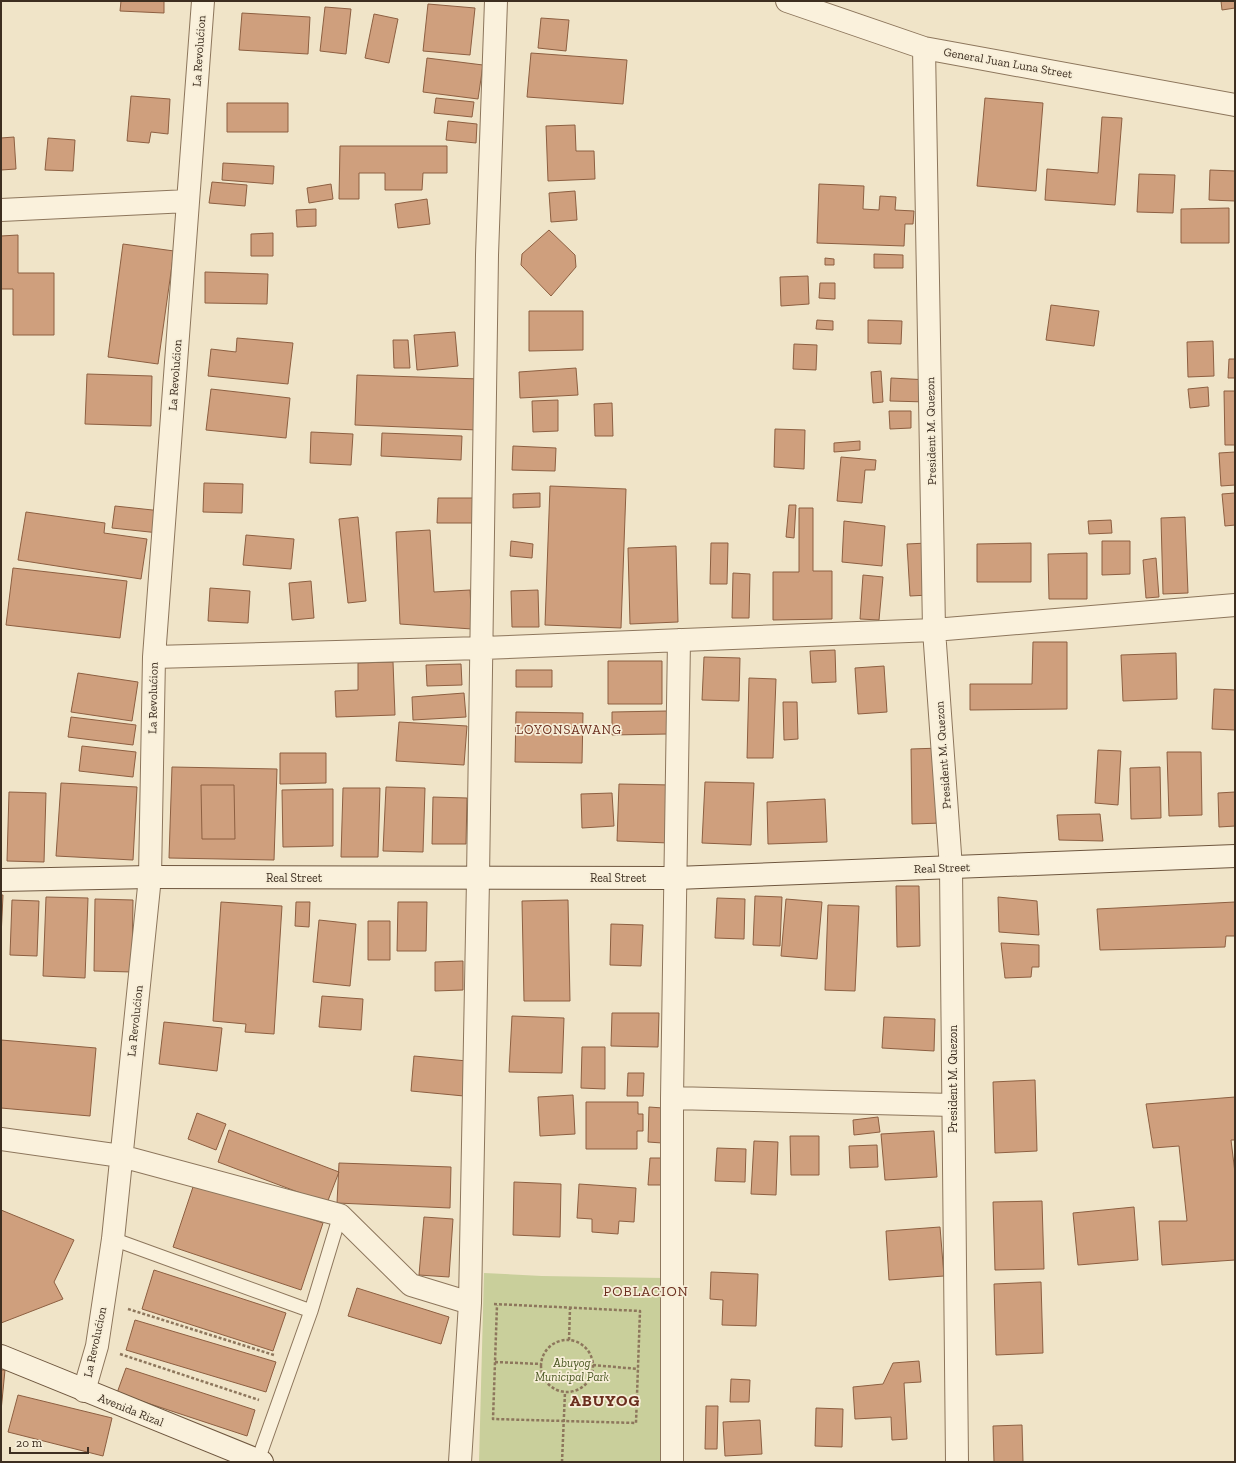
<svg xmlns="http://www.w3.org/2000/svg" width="1236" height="1463" font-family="'Zilla Slab',serif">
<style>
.green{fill:#c9cf9b}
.building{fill:#cf9f7d;stroke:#8d5f41}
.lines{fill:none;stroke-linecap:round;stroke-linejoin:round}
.lane-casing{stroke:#8d765c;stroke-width:15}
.street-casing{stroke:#8d765c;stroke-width:24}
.secondary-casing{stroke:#6f573f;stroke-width:24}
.path{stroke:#8d765c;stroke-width:2.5;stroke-dasharray:3 2;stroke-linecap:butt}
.lane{stroke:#faf1dc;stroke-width:13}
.street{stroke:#faf1dc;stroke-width:22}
.secondary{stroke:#faf1dc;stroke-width:22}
.labels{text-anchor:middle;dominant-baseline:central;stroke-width:3.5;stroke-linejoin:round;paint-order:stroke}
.street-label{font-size:12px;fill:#3d2e20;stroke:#f7eed8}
.park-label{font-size:12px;font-style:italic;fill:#4d5a26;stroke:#f7eed8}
.neighbourhood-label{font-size:13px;letter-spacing:1px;fill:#6b2e1e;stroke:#f7eed8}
.quarter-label{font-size:14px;letter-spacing:1px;fill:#6b2e1e;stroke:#f7eed8}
.district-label{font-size:16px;font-weight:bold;letter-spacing:1px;fill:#6b2e1e;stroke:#f7eed8}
</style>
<rect width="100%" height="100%" fill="#f0e4c8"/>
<path class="green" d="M484,1273l58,3 123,2 -5,184h-181z"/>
<path class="building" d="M121,1h43v12l-44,-2z
M1221,1h14v7l-13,2z
M428,4l47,4 -5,47 -47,-4z
M325,7l26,2 -5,45 -26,-3z
M242,13l68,4 -2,37 -69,-4z
M374,14l24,5 -9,44 -24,-5z
M541,18l28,2 -3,31 -28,-3z
M531,53l96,7 -4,44 -96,-7z
M427,58l56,7 -5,34 -55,-7z
M131,96l39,3 -2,35 -17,-2 -2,11 -22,-2z
M436,98l38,4 -2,15 -38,-4z
M985,98l58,5 -7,88 -59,-5z
M227,103h61v29h-61z
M1102,117l20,1 -7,87 -70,-5 2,-31 51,4z
M448,121l29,3 -1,19 -30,-3z
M575,125l1,26h18l1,28 -47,2 -2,-55z
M14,137l2,32 -15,1v-32z
M48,138l27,2 -2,31 -28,-1z
M340,146h107v27h-24l-1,17h-37v-17h-26v26h-20z
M223,163l51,3 -1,18 -51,-4z
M1210,170l25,1v30l-26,-1z
M1139,174l36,1 -2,38 -36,-1z
M212,182l35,3 -2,21 -36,-3z
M331,184l2,15 -24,4 -2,-15z
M819,184l45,2 -1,23 16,1 1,-14 16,1 -1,13 19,1 -1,13h-8l-1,22 -87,-3z
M575,191l2,29 -26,2 -2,-29z
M427,199l3,25 -32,4 -3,-24z
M1229,208v35h-48v-34z
M316,209v17l-19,1 -1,-17z
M549,230l26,25 1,12 -25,29 -30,-31 1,-11z
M273,233v23h-22v-22z
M18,235v38h36v62h-41v-46h-12v-53z
M123,244l51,7 -16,113 -50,-7z
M874,254l29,1v13h-29z
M825,258l9,1v6h-9z
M205,272l63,2 -1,30 -62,-1z
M808,276l1,28 -28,2 -1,-29z
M820,283h15v16l-16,-1z
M1051,305l48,6 -5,35 -48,-6z
M529,311h54v39l-54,1z
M817,320l16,1v9l-17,-1z
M868,320l34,1 -1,23 -33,-1z
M455,332l3,34 -41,4 -3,-35z
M237,338l56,5 -5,41 -80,-8 3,-27 25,3z
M393,340h15l2,28h-16z
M1213,341l1,35 -26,1 -1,-35z
M794,344l23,1 -1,25 -23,-1z
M1229,359h6v19h-7z
M576,368l2,27 -58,3 -1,-26z
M881,371l2,31 -10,1 -2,-31z
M87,374l65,2 -1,50 -66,-2z
M357,375l123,4 -2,51 -123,-5z
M891,378l38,2 -2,22 -37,-1z
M1208,387l1,19 -19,2 -2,-19z
M211,389l79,9 -4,40 -80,-8z
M1224,391h11v54h-10z
M558,400v31l-25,1 -1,-31z
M612,403l1,33h-18l-1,-32z
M889,411h22v17l-21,1z
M775,429l30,1 -1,39 -30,-2z
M311,432l42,2 -2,31 -41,-2z
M382,433l80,3 -1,24 -80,-4z
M860,441v9l-26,2v-9z
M513,446l43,2 -1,23 -43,-1z
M1235,452v33l-14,1 -2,-33z
M841,457l35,3 -1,10h-10l-3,33 -25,-2z
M204,483l39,1 -1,29 -39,-1z
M550,486l76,3 -5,139 -76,-3z
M540,493v14l-27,1v-14z
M1235,493v32l-10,1 -3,-32z
M438,498h39l-1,25h-39z
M789,505h7l-2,33 -8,-1z
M115,506l47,5 -3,22 -47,-5z
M799,508h14v63h19v48l-59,1v-48h26z
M26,512l79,11 -1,10 43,6 -6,40 -123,-19z
M358,517l8,84 -18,2 -9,-84z
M1185,517l3,76 -25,1 -2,-76z
M1111,520l1,13 -23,1 -1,-13z
M844,521l41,5 -3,40 -40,-4z
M430,530l4,62 36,-2 2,39 -72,-5 -4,-92z
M246,535l48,4 -3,30 -48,-4z
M511,541l22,3 -1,14 -22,-2z
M1102,541h28v33l-28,1z
M711,543h17l-1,41h-17z
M927,543l2,52 -19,1 -3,-52z
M1031,543v39h-54v-38z
M676,546l2,76 -48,2 -2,-76z
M1087,553v46h-38l-1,-45z
M1156,558l3,39 -13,1 -3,-38z
M13,568l114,13 -7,57 -114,-13z
M733,573l17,1 -1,44h-17z
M863,575l20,2 -4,43 -19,-1z
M311,581l3,37 -22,2 -3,-37z
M210,588l40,3 -2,32 -40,-2z
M538,590l1,37h-27l-1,-36z
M1033,642h34v67l-97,1v-26h62z
M835,650l1,32 -24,1 -2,-32z
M1176,653l1,46 -54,2 -2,-46z
M704,657l36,1 -1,43 -37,-1z
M608,661h54v43h-54z
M393,662l2,53 -59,2 -1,-26 23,-1v-27z
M461,664l1,21 -35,1 -1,-21z
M884,666l3,46 -29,2 -3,-46z
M516,670h36v17h-36z
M78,673l60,9 -6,39 -61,-9z
M749,678l27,1 -3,79h-26z
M1214,689l21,1v40l-23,-1z
M464,693l2,24 -53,3 -1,-23z
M783,702h14l1,37 -14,1z
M667,711v23l-55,1v-23z
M516,712l67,1 -1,50 -67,-1z
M71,717l65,8 -3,20 -65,-8z
M399,722l68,4 -3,39 -68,-4z
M82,746l54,6 -3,25 -54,-6z
M941,748l1,75 -30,1 -1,-75z
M1098,750l23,1 -3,54 -23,-2z
M1167,752h34l1,63 -33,1z
M280,753h46v30l-46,1z
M172,767l105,2 -3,91 -105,-2z
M1160,767l1,51 -30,1 -1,-51z
M705,782l49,1 -3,62 -49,-2z
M61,783l76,4 -4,73 -77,-4z
M619,784l52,1 -2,58 -52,-2z
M201,785h33l1,54h-33z
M386,787l39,1 -2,64 -40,-1z
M343,788h37l-2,69h-37z
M333,789v57l-50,1 -1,-57z
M9,792l37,1 -2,69 -37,-1z
M1235,792v34l-16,1 -1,-34z
M612,793l2,33 -32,2 -1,-34z
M433,797l34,1 -1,46h-34z
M825,799l2,43 -59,2 -1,-42z
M1100,814l3,27 -44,-1 -2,-25z
M896,886h23l1,60 -23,1z
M1,895h2l-2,42z
M755,896l27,1 -2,49 -27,-1z
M46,897l42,1 -3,80 -42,-2z
M998,897l39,4 2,34 -40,-3z
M717,898l28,1 -1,40 -29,-1z
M95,899l38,1 -1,72 -38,-1z
M786,899l36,3 -5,57 -36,-3z
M12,900l27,1 -2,55 -27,-1z
M568,900l2,101h-46l-2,-100z
M221,902l61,4 -8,128 -29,-2 1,-8 -33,-3z
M296,902h14l-1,25 -14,-1z
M398,902h29l-1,49h-29z
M1235,902v34h-9l-1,11 -125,3 -3,-41z
M828,905l31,1 -4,85 -30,-1z
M319,920l37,4 -6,62 -37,-4z
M368,921h22v39h-22z
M611,924l32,1 -2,41 -31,-1z
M1001,943l38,2v22h-7l-1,10 -26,1z
M463,961v29l-28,1v-29z
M322,996l41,3 -2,31 -42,-3z
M612,1013h47l-1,34 -47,-1z
M512,1016l52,2 -2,55 -53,-1z
M884,1017l51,2 -1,32 -52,-3z
M164,1022l58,6 -5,43 -58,-7z
M1,1040l95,8 -6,68 -89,-8z
M582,1047h23v42l-24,-1z
M414,1056l53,5 -3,35 -53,-5z
M628,1073h16l-1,23h-16z
M1035,1080l2,71 -42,2 -2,-71z
M573,1095l2,39 -35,2 -2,-39z
M1235,1097v43h-4l4,33v87l-73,5 -3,-44h28l-8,-75 -26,2 -7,-44z
M586,1102h52v12h5v17h-6v18h-51z
M649,1107l14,1 -1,35 -14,-1z
M197,1113l29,11 -10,26 -28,-11z
M878,1117l2,15 -26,3 -1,-15z
M229,1130l110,42 -12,31 -109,-41z
M934,1131l3,46 -52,3 -4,-46z
M790,1136h29v39h-28z
M754,1141l24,1 -2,53 -25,-1z
M877,1145l1,22 -28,1 -1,-22z
M717,1148l29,1 -1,33 -30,-1z
M650,1158h15l-1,27h-16z
M339,1163l112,4 -1,41 -113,-5z
M195,1181l128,42 -22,67 -128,-43z
M514,1182l47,2 -1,53 -47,-2z
M579,1184l57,4 -2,34 -15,-1 -1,13 -26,-2v-13l-15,-1z
M1042,1201l2,68 -49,1 -2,-68z
M1134,1207l4,53 -60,5 -5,-52z
M1,1210l73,30 -20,42 9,17 -62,24z
M424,1217l29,2 -4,58 -30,-2z
M940,1227l4,49 -55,4 -3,-49z
M154,1270l132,43 -13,38 -131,-42z
M711,1272l47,2 -2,52 -34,-1 1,-25 -13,-1z
M1041,1282l2,71 -47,2 -2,-71z
M357,1288l92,29 -8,27 -93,-28z
M135,1320l141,42 -10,30 -140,-42z
M919,1361l2,21 -17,1 3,56 -15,1 -1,-23 -36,2 -2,-32 30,-3 10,-21z
M126,1368l129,42 -8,26 -130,-43z
M1,1370h4l-4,41z
M731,1379l19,1 -1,22h-19z
M18,1395l94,23 -9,38 -95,-24z
M706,1406h12l-1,43h-12z
M816,1408l27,1 -1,38 -27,-1z
M760,1420l2,34 -37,2 -2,-34z
M1022,1425l1,37h-29l-1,-36z"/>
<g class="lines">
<defs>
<path id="lane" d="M113,1239l198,72
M258,1460l53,-149 29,-96"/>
<path id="street" d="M787,1l137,47 311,57
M924,48l10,582 17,238 6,594
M1,210l187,-9
M154,657l328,-9 452,-18 301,-25
M672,1098l281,7
M1,1139l120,17 219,59 71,70 59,18
M84,1391l13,-45 16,-107 37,-362 4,-220 49,-656
M460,1462l10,-159 8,-424 9,-624 9,-254
M672,1462v-364l7,-458"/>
<path id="secondary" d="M1,880l149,-3 526,1 559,-22
M1,1356l261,106"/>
</defs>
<use href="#lane" class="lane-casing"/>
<use href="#street" class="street-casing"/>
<use href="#secondary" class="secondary-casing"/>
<path class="path" d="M494,1304l146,7 -4,112 -143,-4 4,-114
M128,1309l146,46
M569,1340l1,-32
M541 1366a26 26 0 1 1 52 0a26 26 0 1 1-52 0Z
M120,1354l139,46
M495,1362l46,2
M593,1365l45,4
M562,1462l3,-70"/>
<use href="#lane" class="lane"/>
<use href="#street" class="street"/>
<use href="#secondary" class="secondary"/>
</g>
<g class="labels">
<g class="street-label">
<text transform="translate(199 51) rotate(-86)">La Revolućion</text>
<text transform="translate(1008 63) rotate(10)">General Juan Luna Street</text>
<text transform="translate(175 375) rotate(-86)">La Revolućion</text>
<text transform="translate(931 431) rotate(-91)">President M. Quezon</text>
<text transform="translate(153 698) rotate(-89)">La Revolućion</text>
<text transform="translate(943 755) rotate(-94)">President M. Quezon</text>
<text transform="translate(942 868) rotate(-2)">Real Street</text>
<text x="294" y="878">Real Street</text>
<text x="618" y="878">Real Street</text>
<text transform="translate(135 1021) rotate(-84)">La Revolućion</text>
<text transform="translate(953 1079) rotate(-90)">President M. Quezon</text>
<text transform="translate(95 1342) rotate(-78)">La Revolućion</text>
<text transform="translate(131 1410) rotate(22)">Avenida Rizal</text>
</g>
<g class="park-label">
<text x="572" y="1363">Abuyog<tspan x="572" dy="14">Municipal Park</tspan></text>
</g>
<g class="neighbourhood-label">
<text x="569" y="729">LOYONSAWANG</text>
</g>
<g class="quarter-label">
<text x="646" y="1291">POBLACION</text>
</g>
<g class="district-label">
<text x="605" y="1400">ABUYOG</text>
</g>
</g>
<rect width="1236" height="1463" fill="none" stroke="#3d2e20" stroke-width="4"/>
<path d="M10 1447v6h78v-6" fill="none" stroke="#3d2e20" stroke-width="2"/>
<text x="16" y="1447" font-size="12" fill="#3d2e20" stroke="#f7eed8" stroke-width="3" paint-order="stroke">20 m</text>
</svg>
